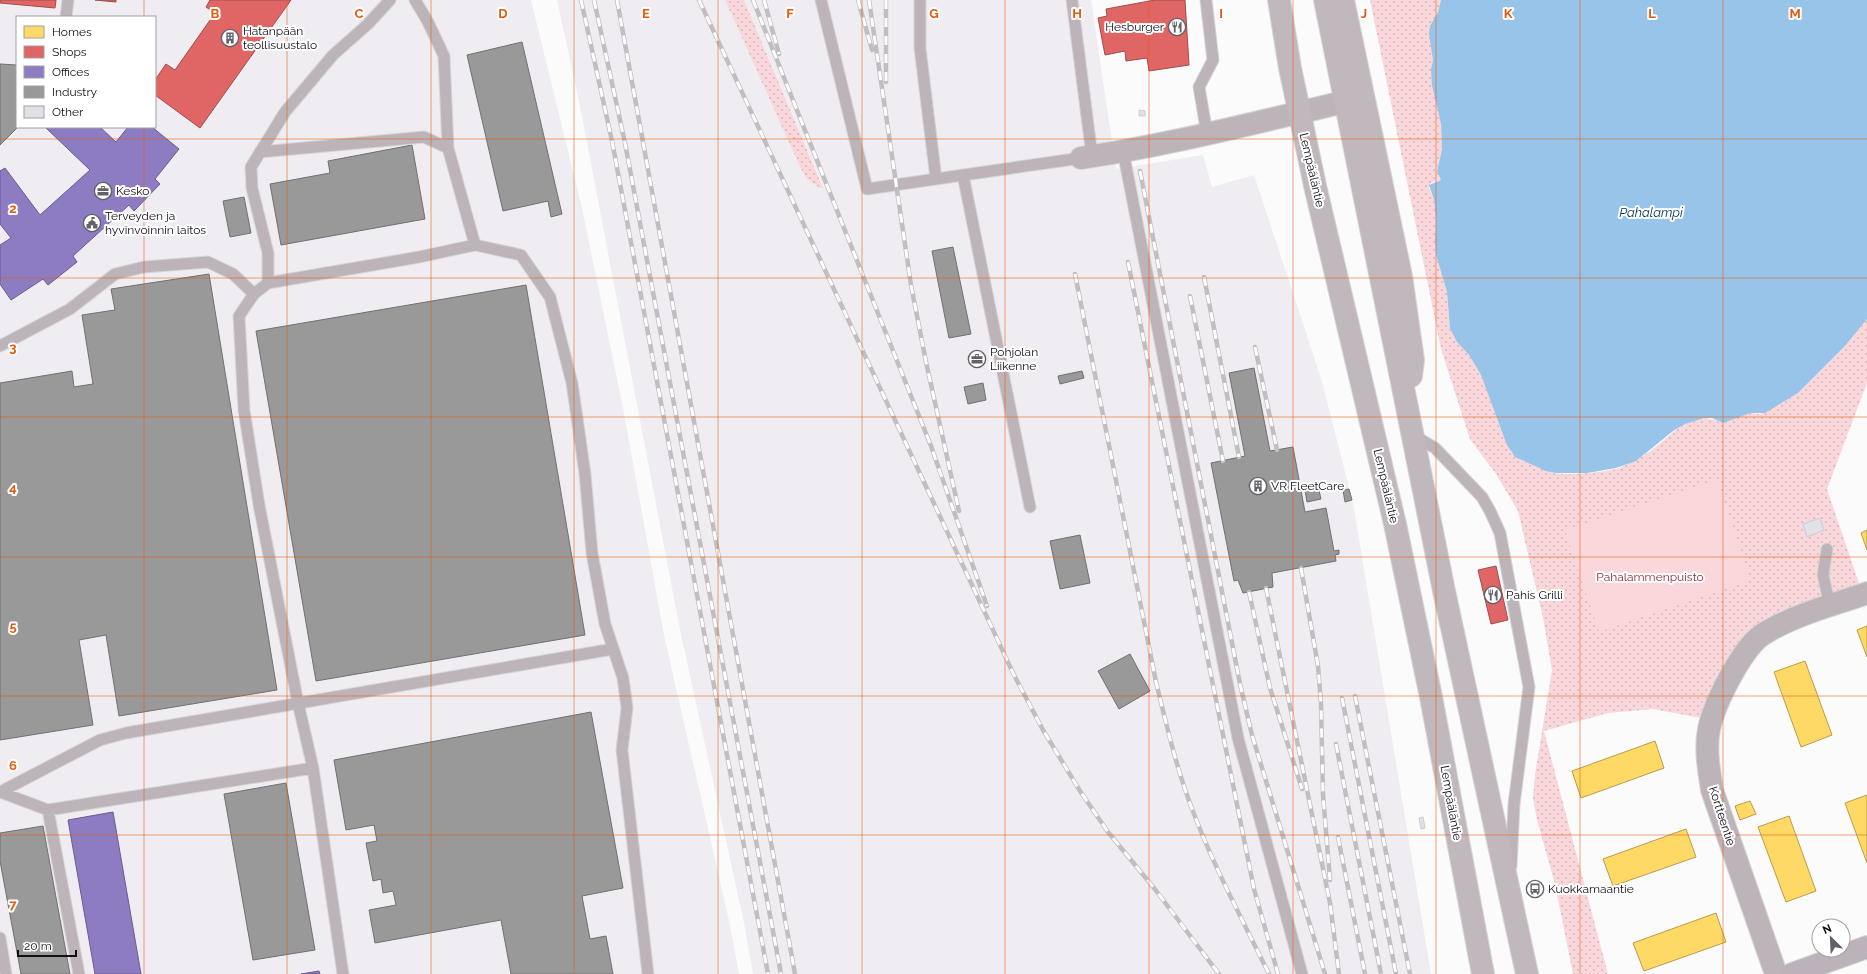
<svg xmlns="http://www.w3.org/2000/svg" width="1867" height="974" font-family="Raleway,sans-serif">
<style>
.built{fill:#efedf1;fill-rule:evenodd}
.grass{fill:url(#grass-dots)}
.pitch{fill:#f9d7da}
.water{fill:#99c4ea}
.homes{fill:#ffd966;stroke:#b89c4e}
.shops{fill:#e06666;stroke:#a24b4e}
.offices{fill:#8e7cc3;stroke:#695b8f}
.industry{fill:#999;stroke:#706f72}
.building{fill:#e1e2e8;stroke:#cccdd3}
.lines{fill:none;stroke-linecap:round;stroke-linejoin:round}
.service-casing{stroke:#d6d5d7;stroke-width:13}
.minor-casing{stroke:#d6d5d7;stroke-width:24}
.secondary-casing{stroke:#d6d5d7;stroke-width:24}
.trunk-casing{stroke:#d6d5d7;stroke-width:24}
.service{stroke:#bdb4ba;stroke-width:11}
.minor{stroke:#bdb4ba;stroke-width:22}
.secondary{stroke:#bbb3b9;stroke-width:22}
.trunk{stroke:#c1b8be;stroke-width:22}
.rail-casing{stroke:#c2bdc0;stroke-width:4.5}
.rail{stroke:#fff;stroke-width:3;stroke-dasharray:9;stroke-linecap:butt}
.grid{fill:none;stroke:#e8590c;stroke-width:1;stroke-opacity:0.55}
.labels{text-anchor:middle;dominant-baseline:central;stroke-width:4;stroke-linejoin:round;paint-order:stroke}
.poi-label{font-size:12px;fill:#120d17;stroke:#fff;text-anchor:start}
.street-label{font-size:12px;fill:#120d17;stroke:#fff}
.park-label{font-size:12px;fill:#8a293e;stroke:#fff}
.water-label{font-size:13px;font-style:italic;fill:#013255;stroke:#fff}
.grid-label{font-size:13px;text-anchor:middle;font-weight:bold;fill:#e8590c;stroke:#fff;stroke-width:4;stroke-linejoin:round;paint-order:stroke}
</style>
<defs>
<pattern id="grass-dots" width="8" height="8" patternUnits="userSpaceOnUse"><rect width="8" height="8" fill="#f9d7da"/><path d="M2 2h.1M6 6h.1" fill="none" stroke="#d4b7ba" stroke-width="1.8" stroke-linecap="round"/></pattern>
</defs>
<rect width="100%" height="100%" fill="#fbfbfb"/>
<path class="built" d="M0,0h531l51,208 42,205 40,222 66,290 9,49h-739zM17,17h138v110h-138z
M557,0h168l75,167 23,20 -79,-187h347l25,169 87,-14 9,32 42,-12 67,203 32,125 78,471h-678l-9,-51 -64,-293 -101,-529z"/>
<path class="grass" d="M725,0h19l79,188h-3l-13,-9 -7,-12z
M1370,0h71l-3,12 -8,14 3,34 -2,9 10,55 1,25 -5,21 4,10 -10,3 -2,5 5,12 2,21 -1,19 1,15 11,37 3,37 7,13 12,13 12,20 30,77c8,9 19,11 29,15 5,2 10,5 15,6 12,3 48,-1 61,-4 9,-3 22,-10 30,-15 22,-14 44,-47 74,-32l30,-9 10,1 38,-21 47,-47 22,-27v64l-40,106 33,97 -117,56 -25,33 -17,43 -48,-9 -45,4 -64,18 64,243h-35l-18,-90 -18,-64 -4,-22 2,-23 17,-105 -9,-52 -25,-107 -22,-37 -26,-35 -29,-90z"/>
<path class="pitch" d="M1717,480l34,100 -152,52 -34,-101z"/>
<path class="water" d="M1441,0h426v319l-22,27 -47,47 -33,20h-15l-27,10 -11,-5h-8l-19,6 -12,7 -37,30 -20,7 -29,5h-31l-10,-2 -31,-14 -8,-12 -26,-70 -12,-20 -12,-13 -7,-13 -3,-37 -11,-37 -1,-15 1,-19 -2,-21 -5,-15 12,-5 -4,-9 5,-22 -1,-25 -9,-39 -1,-16 2,-9 -4,-26 1,-8 8,-14z"/>
<path class="homes" d="M1867,530v20l-6,-17z
M1867,626v31l-10,-27z
M1805,661l27,74 -31,12 -27,-75z
M1655,741l9,27 -83,30 -9,-27z
M1867,795v68l-22,-60z
M1750,801l6,13 -16,6 -5,-14z
M1789,816l27,75 -30,11 -28,-75z
M1686,829l10,28 -83,29 -10,-27z
M1716,913l10,29 -82,29 -11,-28z"/>
<path class="shops" d="M0,0h56l-1,8 -55,-5z
M95,0h21v2z
M210,0h81l-91,128 -45,-33v-15l11,-16 9,6 40,-57 -9,-6z
M1185,0l4,65 -40,6 -2,-13 -21,3 -1,-10 -20,4 -7,-37 9,-2 -1,-7 49,-9z
M1496,566l12,54 -17,4 -13,-54z"/>
<path class="offices" d="M45,127h55l16,15 12,-15h24l27,22 -24,30 5,5 -26,27 -5,-6 -56,51 4,6 -29,23 -5,-6 -32,21 -11,-16v-39l11,-7 -11,-14v-53l5,-3 35,47 50,-45z
M113,812l28,162h-46l-27,-154z
M319,971l1,3h-19z"/>
<path class="industry" d="M522,42l40,172 -11,3 -3,-16 -45,10 -36,-156z
M0,64l17,1v62h1l-18,18z
M412,145l13,74 -144,26 -11,-61 60,-11 -2,-12z
M244,197l7,36 -21,4 -7,-36z
M953,247l18,87 -22,4 -17,-87z
M209,274l68,416 -158,26 -13,-81 -27,5 14,85 -93,15v-357l72,-12 2,16 19,-3 -11,-69 33,-5 -4,-21z
M526,285l59,350 -269,46 -60,-350z
M1254,368l16,83 23,-4 12,65 21,-4 8,43 5,-1v4l-4,1 1,6 -64,12 1,14 -30,6 -5,-13 -4,1 -23,-118 34,-7 -16,-83z
M1082,371l2,7 -24,6 -2,-8z
M983,383l3,17 -18,4 -4,-17z
M1317,482l4,17 -14,3 -3,-17z
M1349,489l3,11 -7,2 -2,-12z
M1080,535l10,48 -30,6 -10,-48z
M1130,654l20,37 -31,18 -21,-38z
M591,712l32,176 -41,8 8,43 16,-3 7,38h-102l-10,-54 -126,23 -6,-33 27,-5 -3,-14 -10,2 -2,-14 -8,2 -7,-38 11,-2 -3,-16 -28,5 -12,-70z
M286,783l29,167 -62,10 -29,-166z
M43,826l27,148h-49l-21,-113v-28z"/>
<path class="building" d="M1139,110l6,1v5h-6z
M1820,518l4,12 -17,7 -4,-13z
M1423,817l2,11 -4,1 -2,-11z"/>
<g class="lines">
<defs>
<path id="service" d="M415,0l13,22 16,34 4,92 27,97
M821,0l46,189 214,-31
M920,0v48l16,131
M1072,0l20,156
M1206,0l7,60 -14,27 8,47
M66,17l2,-17
M1123,151l115,587 64,236
M260,152l164,-15 24,11
M963,175l67,332
M268,283v-30l-16,-65 -1,-21 34,-55 48,-57 35,-31 22,-24
M0,346l70,-37 45,-35 29,-7 64,-5 25,12 21,20
M1413,435l22,13 47,49 8,14 10,22 29,154 -15,117 -3,62
M1827,549l-4,26 7,31
M0,792l100,-52 26,-7 487,-84
M0,792l48,18 265,-42
M48,810l31,164
M0,938l6,36
M343,974l-30,-206 -15,-65 -39,-198 -15,-95 -5,-94 15,-22 14,-11 151,-26 56,-12 46,10 29,42 22,86 13,91 7,79 13,71 18,54 4,30 -5,42 26,224"/>
<path id="minor" d="M1081,158c89,-13 176,-36 263,-56
M1776,974l-64,-184c-3,-20 -7,-41 -3,-61 5,-25 34,-84 56,-96 31,-19 68,-28 102,-40"/>
<path id="secondary" d="M1792,974l75,-27"/>
<path id="trunk" d="M1279,0l11,68 26,122 79,334 36,173 52,277
M1325,0l119,591 83,383
M1343,0l58,276 12,84 -2,16"/>
</defs>
<use href="#service" class="service-casing"/>
<use href="#minor" class="minor-casing"/>
<use href="#secondary" class="secondary-casing"/>
<use href="#trunk" class="trunk-casing"/>
<use href="#service" class="service"/>
<use href="#minor" class="minor"/>
<use href="#secondary" class="secondary"/>
<use href="#trunk" class="trunk"/>
<defs>
<path id="rail" d="M581,0l31,141 156,833
M594,0l31,143 156,831
M617,0l178,974
M699,0l315,675 29,55 37,61 28,41 46,56 65,86
M753,0l178,446 56,160
M764,0l15,54
M858,0l14,50
M869,0l42,285 15,77 33,149
M886,0v82
M1140,171l100,513 12,51 73,239
M1128,262l126,627 24,85
M1075,274l81,408c11,45 21,89 38,132 21,55 49,107 75,160
M1204,277l35,180
M1190,296l33,165
M1255,347l22,103
M1301,568l17,98 3,38 2,91 7,85
M1266,588l64,315 9,71
M1249,592l21,96 32,101
M1355,696l55,278
M1342,698l54,276
M1336,744l45,230
M1338,837l27,137"/>
</defs>
<use href="#rail" class="rail-casing"/>
<use href="#rail" class="rail"/>
</g>
<path class="grid" d="M144,0v17M287,0v974M431,0v974M574,0v974M718,0v974M862,0v974M1005,0v974M1149,0v974M1293,0v974M1436,0v974M1580,0v974M1723,0v974M144,127v847M0,139h1867M0,278h1867M0,417h1867M0,557h1867M0,696h1867M0,835h1867"/>
<defs>
<symbol id="restaurant-ring" viewBox="-11 -11 22 22"><circle r="9.5" fill="#fff" stroke="#646067" stroke-width="1.5"/><path d="M-5-6h1v4h1v-4h1v4h1v-4h1v5L-1.5 .5V6h-2V.5L-5-1ZM5-6V6H3V1.5H1.5Q1.5-4 5-6Z" fill="#646067"/></symbol>
<symbol id="building-ring" viewBox="-11 -11 22 22"><circle r="9.5" fill="#fff" stroke="#646067" stroke-width="1.5"/><path d="M-4-6H4V6H1V3H-1V6H-4ZM-2.5-4.3h1.7v1.8h-1.7ZM.8-4.3h1.7v1.8H.8ZM-2.5-1h1.7V.8h-1.7ZM.8-1h1.7V.8H.8Z" fill="#646067"/></symbol>
<symbol id="office-ring" viewBox="-11 -11 22 22"><circle r="9.5" fill="#fff" stroke="#646067" stroke-width="1.5"/><path d="M-6-3h4V-5.5h4V-3h4V5H-6ZM-1-4.5V-3h2v-1.5ZM-6 0V1H6V0Z" fill="#646067"/></symbol>
<symbol id="civic-ring" viewBox="-11 -11 22 22"><circle r="9.5" fill="#fff" stroke="#646067" stroke-width="1.5"/><path d="M-.6-6.5H3V-4.5H.6V-3L4-1V1h2V6H-6V1h2V-1L-.6-3ZM-1.2 2.5V6h2.4V2.5Z" fill="#646067"/></symbol>
<symbol id="bus-ring" viewBox="-11 -11 22 22"><circle r="9.5" fill="#fff" stroke="#646067" stroke-width="1.5"/><path d="M-5-6H5V4H4V6H2V4H-2V6H-4V4H-5ZM-3.5-4V0h7V-4ZM-3.5 1.2v1.5H-2V1.2ZM2 1.2v1.5H3.5V1.2Z" fill="#646067"/></symbol>
</defs>
<g fill-rule="evenodd">
<use href="#restaurant-ring" x="1167" y="17" width="20" height="20"/>
<use href="#building-ring" x="220" y="28" width="20" height="20"/>
<use href="#office-ring" x="93" y="181" width="20" height="20"/>
<use href="#civic-ring" x="82" y="213" width="20" height="20"/>
<use href="#office-ring" x="967" y="349" width="20" height="20"/>
<use href="#building-ring" x="1248" y="476" width="20" height="20"/>
<use href="#restaurant-ring" x="1483" y="585" width="20" height="20"/>
<use href="#bus-ring" x="1525" y="879" width="20" height="20"/>
</g>
<g class="labels">
<g class="poi-label">
<text x="1164" y="27" text-anchor="end">Hesburger</text>
<text x="243" y="31">Hatanpään<tspan x="243" dy="14">teollisuustalo</tspan></text>
<text x="116" y="191">Kesko</text>
<text x="105" y="216">Terveyden ja<tspan x="105" dy="14">hyvinvoinnin laitos</tspan></text>
<text x="990" y="352">Pohjolan<tspan x="990" dy="14">Liikenne</tspan></text>
<text x="1271" y="486">VR FleetCare</text>
<text x="1506" y="595">Pahis Grilli</text>
<text x="1548" y="889">Kuokkamaantie</text>
</g>
<g class="street-label">
<text transform="translate(1312 170) rotate(77)">Lempääläntie</text>
<text transform="translate(1386 486) rotate(77)">Lempääläntie</text>
<text transform="translate(1451 803) rotate(80)">Lempääläntie</text>
<text transform="translate(1722 816) rotate(72)">Kortteentie</text>
</g>
<g class="park-label">
<text x="1650" y="577">Pahalammenpuisto</text>
</g>
<g class="water-label">
<text x="1651" y="212">Pahalampi</text>
</g>
</g>
<g class="grid-label">
<text x="215" y="18">B</text>
<text x="359" y="18">C</text>
<text x="503" y="18">D</text>
<text x="646" y="18">E</text>
<text x="790" y="18">F</text>
<text x="934" y="18">G</text>
<text x="1077" y="18">H</text>
<text x="1221" y="18">I</text>
<text x="1364" y="18">J</text>
<text x="1508" y="18">K</text>
<text x="1652" y="18">L</text>
<text x="1795" y="18">M</text>
<text x="13" y="213">2</text>
<text x="13" y="352">3</text>
<text x="13" y="492">4</text>
<text x="13" y="631">5</text>
<text x="13" y="770">6</text>
<text x="13" y="909">7</text>
</g>
<rect x="16" y="16" width="140" height="112" fill="#ffffff" stroke="#a09ea2"/>
<rect x="24" y="26" width="20" height="12" fill="#ffd966" stroke="#a09ea2"/>
<text x="52" y="36" font-size="12" fill="#120d17">Homes</text>
<rect x="24" y="46" width="20" height="12" fill="#e06666" stroke="#a09ea2"/>
<text x="52" y="56" font-size="12" fill="#120d17">Shops</text>
<rect x="24" y="66" width="20" height="12" fill="#8e7cc3" stroke="#a09ea2"/>
<text x="52" y="76" font-size="12" fill="#120d17">Offices</text>
<rect x="24" y="86" width="20" height="12" fill="#999999" stroke="#a09ea2"/>
<text x="52" y="96" font-size="12" fill="#120d17">Industry</text>
<rect x="24" y="106" width="20" height="12" fill="#e1e2e8" stroke="#a09ea2"/>
<text x="52" y="116" font-size="12" fill="#120d17">Other</text>
<g transform="translate(1831 938) rotate(336)"><circle r="19" fill="#ffffff" stroke="#a09ea2"/>
<path d="M0-3L7 15L0 10L-7 15Z" fill="#646067"/>
<text y="-6" font-size="11" font-weight="bold" text-anchor="middle" fill="#120d17">N</text>
</g>
<path d="M18 950v6h58v-6" fill="none" stroke="#120d17" stroke-width="2"/>
<text x="24" y="950" font-size="12" fill="#120d17" stroke="#ffffff" stroke-width="3" paint-order="stroke">20 m</text>
</svg>
